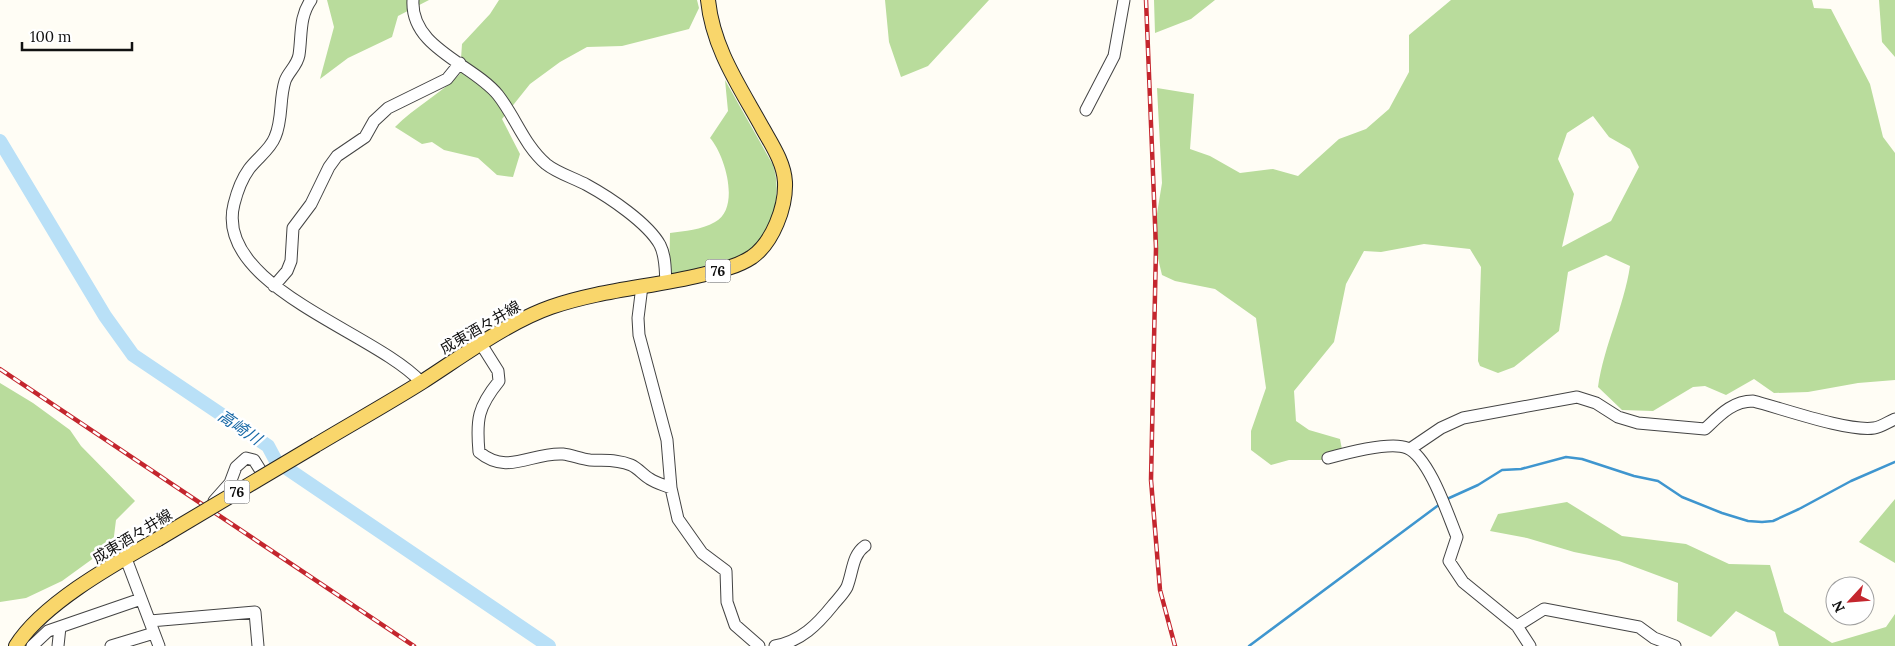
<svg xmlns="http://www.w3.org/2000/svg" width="1895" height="646" font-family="Lora,'Noto Sans JP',serif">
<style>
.forest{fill:#b9dc9c;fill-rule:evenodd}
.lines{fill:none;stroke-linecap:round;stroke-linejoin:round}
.stream{stroke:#3f96cf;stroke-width:2.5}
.river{stroke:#b9e0f7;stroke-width:14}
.minor-casing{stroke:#444;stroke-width:13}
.major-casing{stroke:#222;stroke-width:16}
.minor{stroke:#fff;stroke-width:11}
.major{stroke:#f9d66b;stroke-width:14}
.rail-casing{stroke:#c4262e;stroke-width:4.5}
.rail{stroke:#fff;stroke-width:2.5;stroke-dasharray:8;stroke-linecap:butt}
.major-bridge-casing{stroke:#222;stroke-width:16;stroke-linecap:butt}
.major-bridge{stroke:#f9d66b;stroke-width:14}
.labels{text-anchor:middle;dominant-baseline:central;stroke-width:5;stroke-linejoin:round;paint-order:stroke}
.shield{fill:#fff;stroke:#585858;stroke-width:1}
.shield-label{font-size:14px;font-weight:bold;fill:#111}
.street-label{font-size:15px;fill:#111;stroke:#fff}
.water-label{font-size:16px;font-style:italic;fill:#1768a6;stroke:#fff}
</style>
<rect width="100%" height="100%" fill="#fffdf5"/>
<path class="forest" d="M327,0h102l-31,16 -6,21 -44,21 -28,21 14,-52z
M499,0h198l2,8 -10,21 -67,17 -35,1 -27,15 -30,22 -28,35 18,35 -7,23 -16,-2 -19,-17 -34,-8 -12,-8 -10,2 -27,-17c20,-20 45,-33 65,-53l2,-30 28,-30z
M885,0h104l-61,66 -27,11 -12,-35z
M1154,0h61l-24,19 -36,14z
M1451,0h361l2,8 17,1 39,75 13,53 12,16v227l-37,3 -50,9 -34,1 -20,-14 -28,16 -21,-9 -12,1 -40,24 -31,-1 -24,-23c6,-42 26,-80 32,-121l-24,-11 -38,17 -9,59 -45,36 -16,6 -18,-7 -2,-5 3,-94 -11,-18 -46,-5 -43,8 -17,-1 -18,33 -12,58 -40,49 2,30 13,9 31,9 4,21h-55l-18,5 -20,-15v-19l15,-43 -10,-70 -41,-29 -40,-8 -13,-6 -9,-37 9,-55 -5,-95 37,6 -4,55 20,7 30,17 33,-4 25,7 41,-37 27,-10 23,-20 20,-37v-37zM1593,116l16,21 21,12 9,18 -28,54 -49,26 12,-53 -16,-35 9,-26z
M1879,0h16v57l-13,-15z
M725,80l48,85c10,30 -1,70 -27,90 -11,8 -61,19 -77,24l1,-46c15,-2 31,-3 45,-11 26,-14 10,-67 -5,-84l18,-27z
M0,383l33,20 37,27 11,16 54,55 -19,19 -3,24 -51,37 -36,17 -26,4z
M1895,499v64l-36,-21z
M1567,502l55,34 64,8 43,20 41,1 14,47 48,31 54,-16 9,-13v32h-116l-4,-14 -39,-21 -25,26 -34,-16 1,-38 -59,-22 -45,-9 -47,-14 -37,-7 8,-17z"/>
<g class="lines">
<path class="stream" d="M1447,499l31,-14 24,-15 19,-1 45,-12 16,2 52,17 24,5 24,16 40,16 26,8 14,1 11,-1 26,-12 52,-28 44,-19
M1249,646l191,-142"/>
<path class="river" d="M0,141l105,175 28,39 135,91 8,15 273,185"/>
<defs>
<path id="minor" d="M311,0c-12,17 -9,35 -12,55 -2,11 -11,17 -14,26 -6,19 -2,38 -10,56 -5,13 -18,21 -26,32 -8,11 -12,23 -15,35 -21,82 141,128 187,178
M413,0c-3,48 60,64 85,95 18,23 26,50 48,69 11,9 28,14 41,21 22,12 61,38 73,60 6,12 5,25 6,38
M1086,110l28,-54 10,-56
M274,286l13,-15 4,-10 2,-33 18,-24 18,-37 8,-11 28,-19 9,-16 14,-13 59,-29 13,-16
M642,286l-4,32 1,17 28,105 4,48 7,31 24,34 24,18 1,31 8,23 24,21
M481,344l17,27 1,10c-21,26 -23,38 -20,71 29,24 52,0 84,2 9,1 18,5 27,6 14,1 27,-1 41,5 7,3 12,10 19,14 6,4 14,6 21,9
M1410,449l31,-21 22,-10 114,-21 19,6 22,14 20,6 67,6c14,-13 27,-28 48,-28 28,7 95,31 121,27 7,-1 14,-6 21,-9
M1328,458c18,-5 63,-17 79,-10 22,9 41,67 50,89l-8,24 14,21 54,44 13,20
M214,501l16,-18 6,-16 10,-9 8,2 10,16
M121,560l7,4 31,82
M150,621l105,-9 3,34
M1517,626l27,-17 95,18 15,11 21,8
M32,646l16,-15 93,-32
M58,646l2,-19
M111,646l43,-13
M775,646c26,-5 42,-21 58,-41 5,-6 11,-12 14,-18 6,-15 5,-32 18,-41"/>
<path id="major" d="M316,445c35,-21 71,-41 106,-63 39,-25 86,-60 129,-75 49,-17 101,-20 150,-32 17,-4 36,-8 51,-18 21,-15 34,-50 33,-75 -1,-19 -13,-37 -22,-53 -23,-42 -50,-80 -55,-129
M16,646c26,-42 98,-82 142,-107"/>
</defs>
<use href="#minor" class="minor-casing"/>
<use href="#major" class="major-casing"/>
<use href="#minor" class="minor"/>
<use href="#major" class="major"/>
<defs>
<path id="rail" d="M1146,0l10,248 -5,232 9,110 15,56
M0,369l414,277"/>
</defs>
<use href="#rail" class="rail-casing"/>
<use href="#rail" class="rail"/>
<defs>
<path id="major-bridge" d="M158,539l158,-94"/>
</defs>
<use href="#major-bridge" class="major-bridge-casing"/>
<use href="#major-bridge" class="major-bridge"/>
</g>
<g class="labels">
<g class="shield">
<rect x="705.5" y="259.5" width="25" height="23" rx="4"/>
<rect x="224.5" y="480.5" width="25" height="23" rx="4"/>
</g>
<g class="shield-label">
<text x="718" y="271">76</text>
<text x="237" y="492">76</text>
</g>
<g class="street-label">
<text transform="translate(480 327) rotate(-30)">成東酒々井線</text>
<text transform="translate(132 536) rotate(-31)">成東酒々井線</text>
</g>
<g class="water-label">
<text transform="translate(240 427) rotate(34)">高崎川</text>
</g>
</g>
<g transform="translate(1850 601) rotate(244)"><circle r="24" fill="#ffffff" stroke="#a0a0a0"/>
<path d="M0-4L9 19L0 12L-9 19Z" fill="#c4262e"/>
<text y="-8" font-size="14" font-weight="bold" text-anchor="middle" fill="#111111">N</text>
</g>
<path d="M22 42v8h110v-8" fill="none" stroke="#111111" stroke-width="2.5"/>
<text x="30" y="42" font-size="15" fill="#111111" stroke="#ffffff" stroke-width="4" paint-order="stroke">100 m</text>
</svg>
